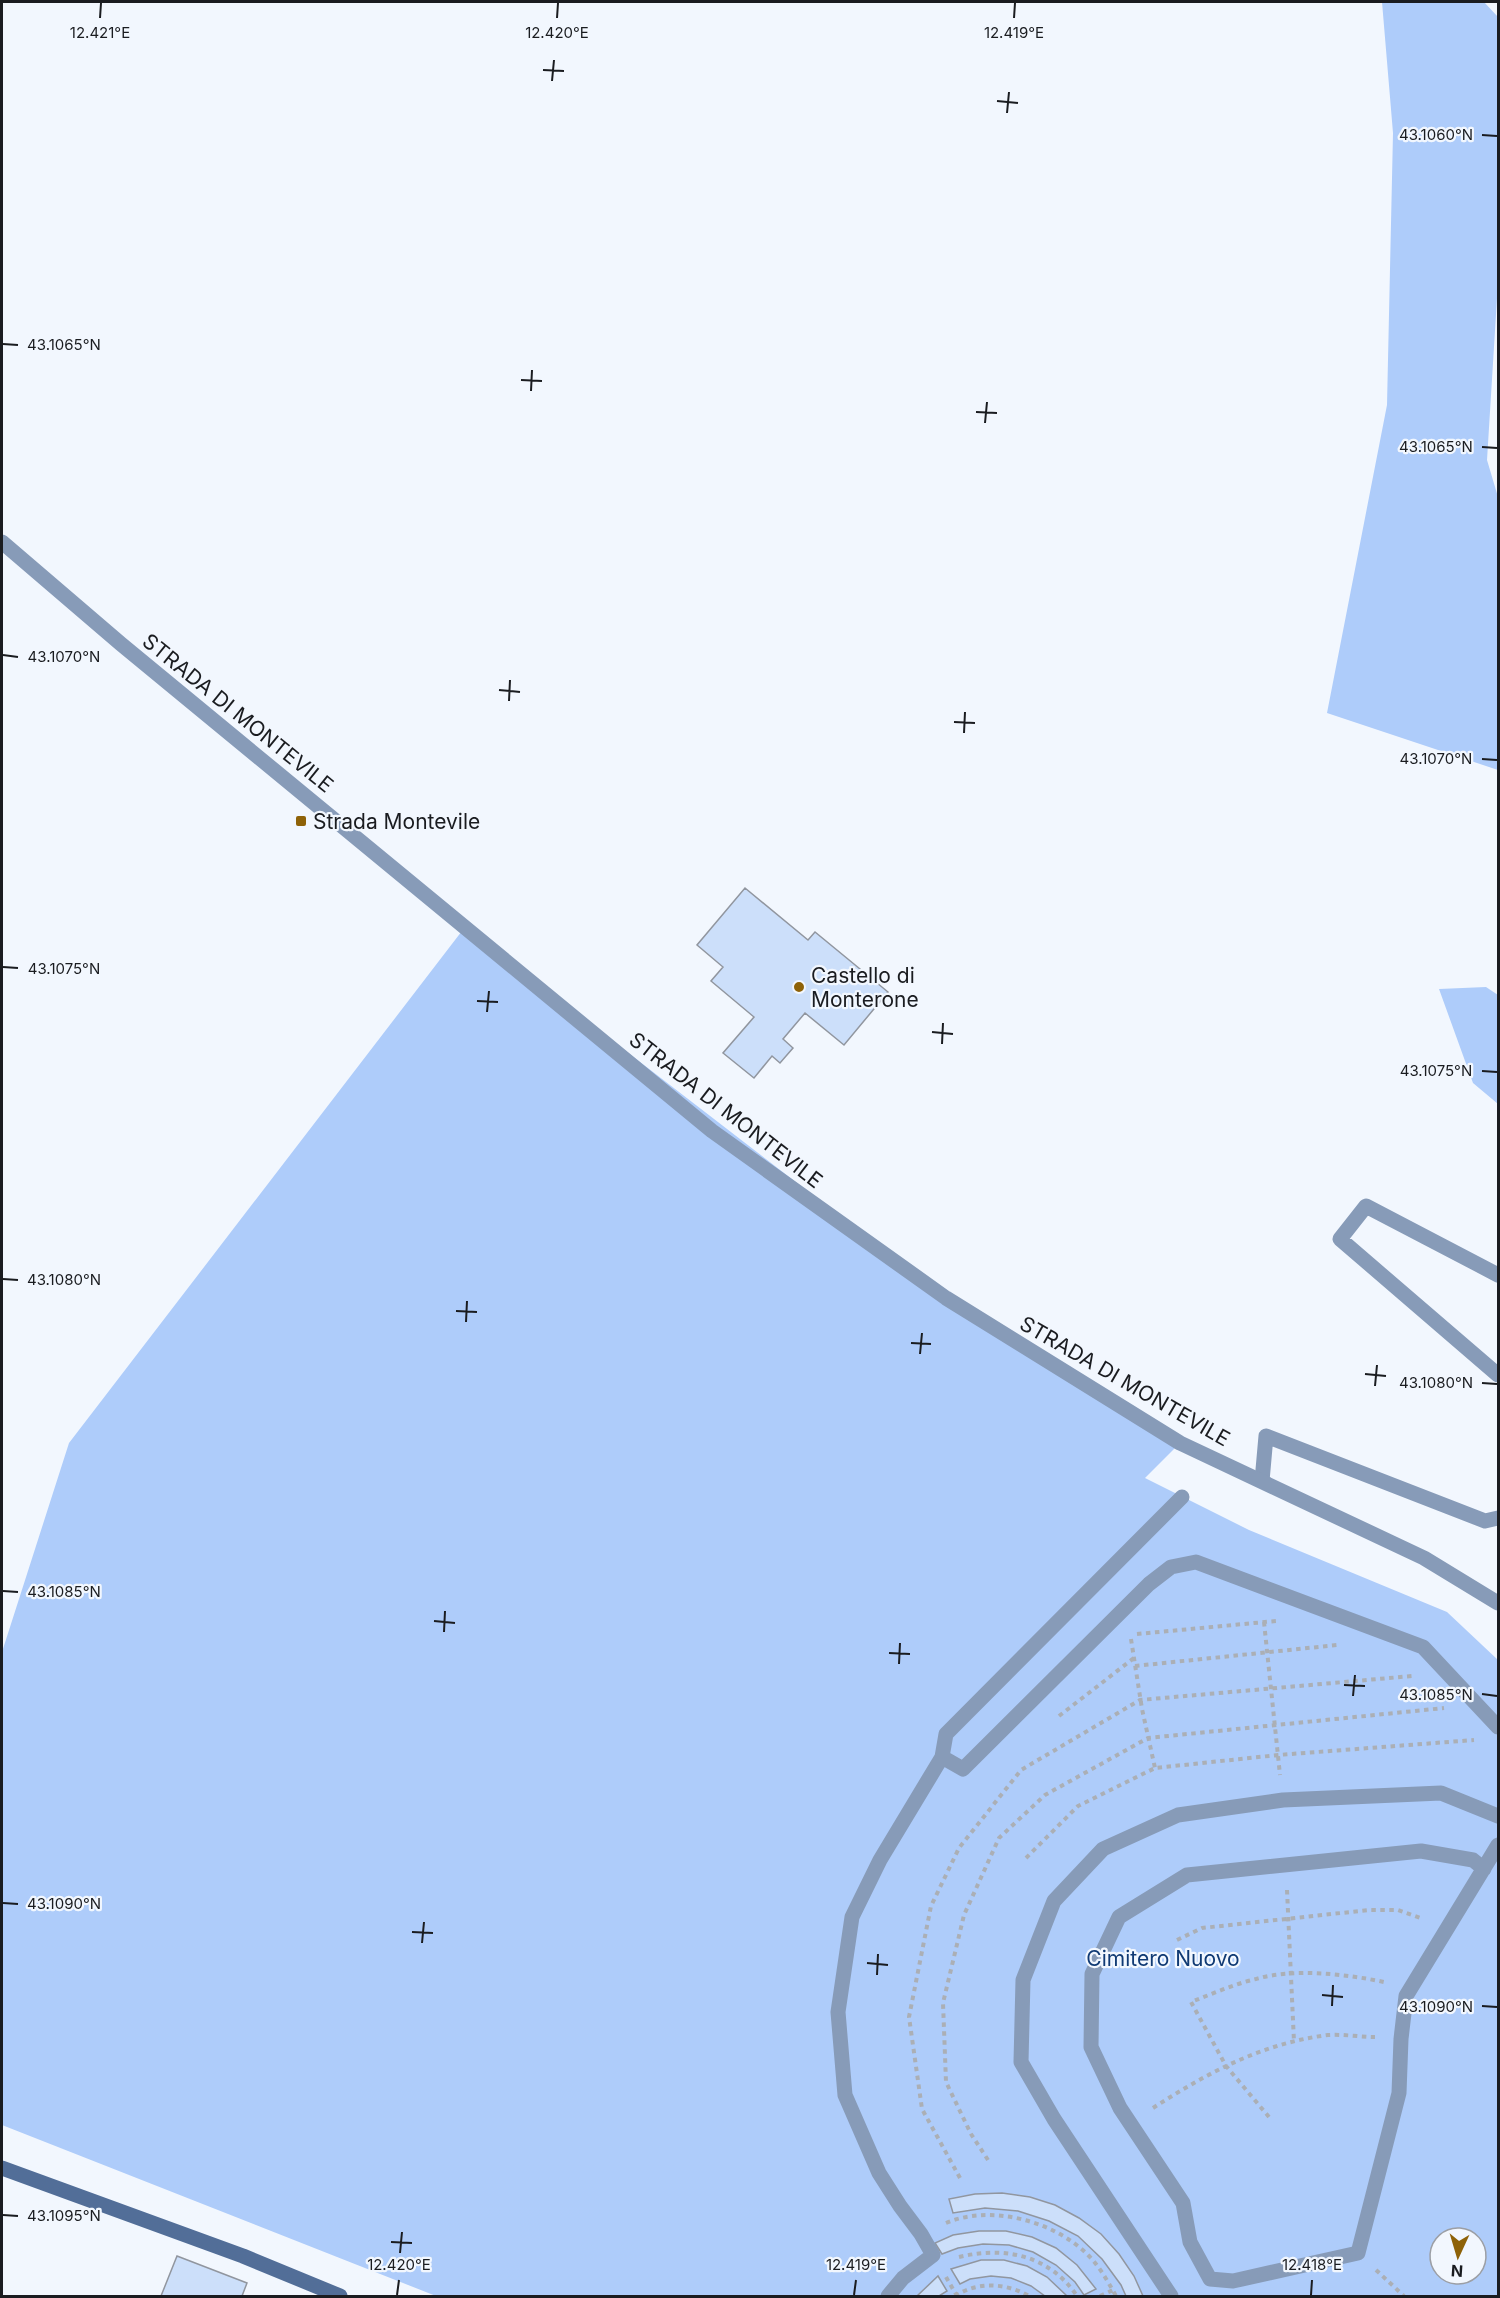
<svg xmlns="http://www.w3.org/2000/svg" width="1500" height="2298" font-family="Inter,sans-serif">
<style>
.green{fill:#aeccfa;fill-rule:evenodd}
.building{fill:#ccdffa;stroke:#91969f;stroke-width:1.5}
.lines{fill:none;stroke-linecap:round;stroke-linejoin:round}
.path{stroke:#abafb5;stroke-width:4;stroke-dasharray:4.5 4.5;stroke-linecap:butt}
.lane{stroke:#879bb8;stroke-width:15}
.street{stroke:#879bb8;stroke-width:15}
.secondary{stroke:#526e98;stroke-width:15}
.ticks{fill:none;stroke:#1a1c20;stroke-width:2}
.poi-dot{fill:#8e6208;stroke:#f2f7fe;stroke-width:2}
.labels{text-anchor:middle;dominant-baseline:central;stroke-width:4.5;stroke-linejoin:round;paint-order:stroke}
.street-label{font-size:21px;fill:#1a1c20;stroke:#f2f7fe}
.poi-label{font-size:21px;fill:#1a1c20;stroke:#f2f7fe;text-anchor:start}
.park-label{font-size:21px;fill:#103a74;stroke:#f2f7fe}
.ticks-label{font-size:15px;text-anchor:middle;fill:#1a1c20;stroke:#f2f7fe;stroke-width:4.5;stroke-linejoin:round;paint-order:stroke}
</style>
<rect width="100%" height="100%" fill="#f2f7fe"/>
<path class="green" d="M1382,2h102l14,15v265l-11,178 11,37v273l-171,-57 60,-308 6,-272z
M465,927l481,371 234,145 -35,35 104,52 198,82 51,48v636h-1062l-434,-171v-473l67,-209zM1440,2238h36v36h-36z
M1486,987l12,8v109l-25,-21 -34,-94z"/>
<path class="building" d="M745,888l63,52 7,-8 73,60 -44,53 -39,-32 -22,26 10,9 -13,15 -8,-7 -18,22 -31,-25 31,-36 -43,-36 12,-14 -26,-22z
M1002,2193l28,4 25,8 24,13 22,16 18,20 15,22 9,20h-17l-5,-11 -19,-26 -24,-23 -29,-15 -31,-10 -33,-3 -32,5 -4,-14 26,-5z
M979,2231h27l26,6 24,11 21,17 19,24 -12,6 -9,-13 -19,-17 -23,-13 -24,-7 -26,-1 -25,4 -16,6 -7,-11 18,-8z
M177,2256l70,27 -5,13h-81z
M981,2260h23l23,6 20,11 20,19h-22l-14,-10 -20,-8 -20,-2 -21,3 -10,5 -9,-15z
M938,2276l9,15 -8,5h-22z"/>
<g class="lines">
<path class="path" d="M1264,1622l16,153
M1137,1634l139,-13
M1131,1639l11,70 13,59
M1135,1666l202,-21
M1059,1716l75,-58
M1026,1858l52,-52 77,-38 123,-13 196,-15
M1287,1890l7,152
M1177,1940l25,-12 167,-18h29l25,9
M1153,2108c54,-35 110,-65 175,-73 15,-1 32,2 47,2
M1269,2117l-43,-51 -35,-64c21,-8 43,-18 65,-23 37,-11 90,-5 128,3
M988,2160l-17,-26 -25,-52 -3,-79 21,-88 35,-77 46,-43 103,-57 296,-30
M960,2178l-38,-69 -13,-92 22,-111 28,-58 62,-78 119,-70 272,-24
M946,2223c45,-19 108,-2 142,32 12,12 20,27 28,41
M959,2257c46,-11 90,-2 118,39
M1376,2270l28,26
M946,2277l11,19
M955,2296c23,-15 51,-13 74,0
M1100,2296l13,-6"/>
<path class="lane" d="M1498,1275l-132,-69 -26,33 158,136
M1262,1481l4,-45 219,85 13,-3
M942,1757l21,12 186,-185 22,-17 25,-5 227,85 75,80
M1484,1869l-11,-9 -52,-9 -234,24 -68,42 -27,57 -1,73 29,61 63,95 7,39 20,37 23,2 125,-28 41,-160 2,-54 5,-43 92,-151
M888,2296l15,-18 30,-23 -12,-21 -21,-28 -21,-33 -34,-78 -7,-83 14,-95 28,-57 62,-103 4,-23 236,-237
M1171,2296l-117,-177 -33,-57 2,-82 31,-79 49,-52 75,-34 105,-15 158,-7 57,23"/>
<path class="street" d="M2,542l119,102 591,487 234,167 234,145 244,115 74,45"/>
<path class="secondary" d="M2,2168l241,88 97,40"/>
</g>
<path class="ticks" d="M100,18l1,-15M557,18l1,-15M1014,18l1,-15M543,70l21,1M552,81l2,-21M997,101l21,2M1007,113l2,-21M1482,135l15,1M3,344l15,1M521,380l21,1M531,391l1,-21M976,412l21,1M985,423l2,-21M1482,447l15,1M3,655l15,2M499,690l21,2M509,701l1,-21M954,722l21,1M964,733l1,-21M1482,759l15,1M3,967l15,1M477,1001l21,1M487,1012l2,-21M932,1032l21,2M942,1044l1,-21M1482,1071l15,1M3,1279l15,1M456,1311l21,1M466,1322l1,-21M911,1343l20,1M920,1354l2,-21M1365,1374l21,2M1482,1383l15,1M1375,1386l2,-21M3,1591l15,1M434,1621l21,2M444,1632l1,-21M889,1653l21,1M899,1664l1,-21M1344,1685l21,1M1482,1694l15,2M1353,1696l2,-21M3,1903l15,1M412,1932l21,1M422,1943l2,-21M867,1963l21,2M877,1975l1,-21M1322,1995l21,2M1332,2006l1,-21M1482,2006l15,1M3,2215l15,1M391,2242l21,1M400,2253l2,-21M397,2295l2,-15M854,2295l2,-15M1311,2295l1,-15"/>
<g class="poi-dot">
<rect x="295" y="815" width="12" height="12" rx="3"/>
<circle cx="799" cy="987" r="6"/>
</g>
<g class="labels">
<g class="street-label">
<text transform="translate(238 713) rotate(39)">STRADA DI MONTEVILE</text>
<text transform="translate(726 1110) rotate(38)">STRADA DI MONTEVILE</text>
<text transform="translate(1125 1381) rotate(30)">STRADA DI MONTEVILE</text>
</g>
<g class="poi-label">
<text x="313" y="821">Strada Montevile</text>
<text x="811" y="975">Castello di<tspan x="811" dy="24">Monterone</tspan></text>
</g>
<g class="park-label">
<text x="1163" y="1958">Cimitero Nuovo</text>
</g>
</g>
<g class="ticks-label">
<text x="557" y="38">12.420°E</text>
<text x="1014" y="38">12.419°E</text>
<text x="100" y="38">12.421°E</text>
<text x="1436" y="140">43.1060°N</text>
<text x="64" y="350">43.1065°N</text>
<text x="1436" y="452">43.1065°N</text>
<text x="64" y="662">43.1070°N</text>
<text x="1436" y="764">43.1070°N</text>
<text x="64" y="974">43.1075°N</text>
<text x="1436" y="1076">43.1075°N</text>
<text x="64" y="1285">43.1080°N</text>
<text x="1436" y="1388">43.1080°N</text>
<text x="64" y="1597">43.1085°N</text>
<text x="1436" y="1700">43.1085°N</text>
<text x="64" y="1909">43.1090°N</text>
<text x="1436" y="2012">43.1090°N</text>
<text x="64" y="2221">43.1095°N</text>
<text x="399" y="2270">12.420°E</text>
<text x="856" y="2270">12.419°E</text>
<text x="1312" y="2270">12.418°E</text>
</g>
<rect width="1500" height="2298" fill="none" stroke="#1a1c20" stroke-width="6"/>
<g transform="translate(1458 2256) rotate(184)"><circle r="28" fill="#f2f7fe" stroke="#9c9fa5" stroke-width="1.5"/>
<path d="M0-4.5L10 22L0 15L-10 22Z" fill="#8e6208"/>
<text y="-9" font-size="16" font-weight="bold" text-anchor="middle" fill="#1a1c20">N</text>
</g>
</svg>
